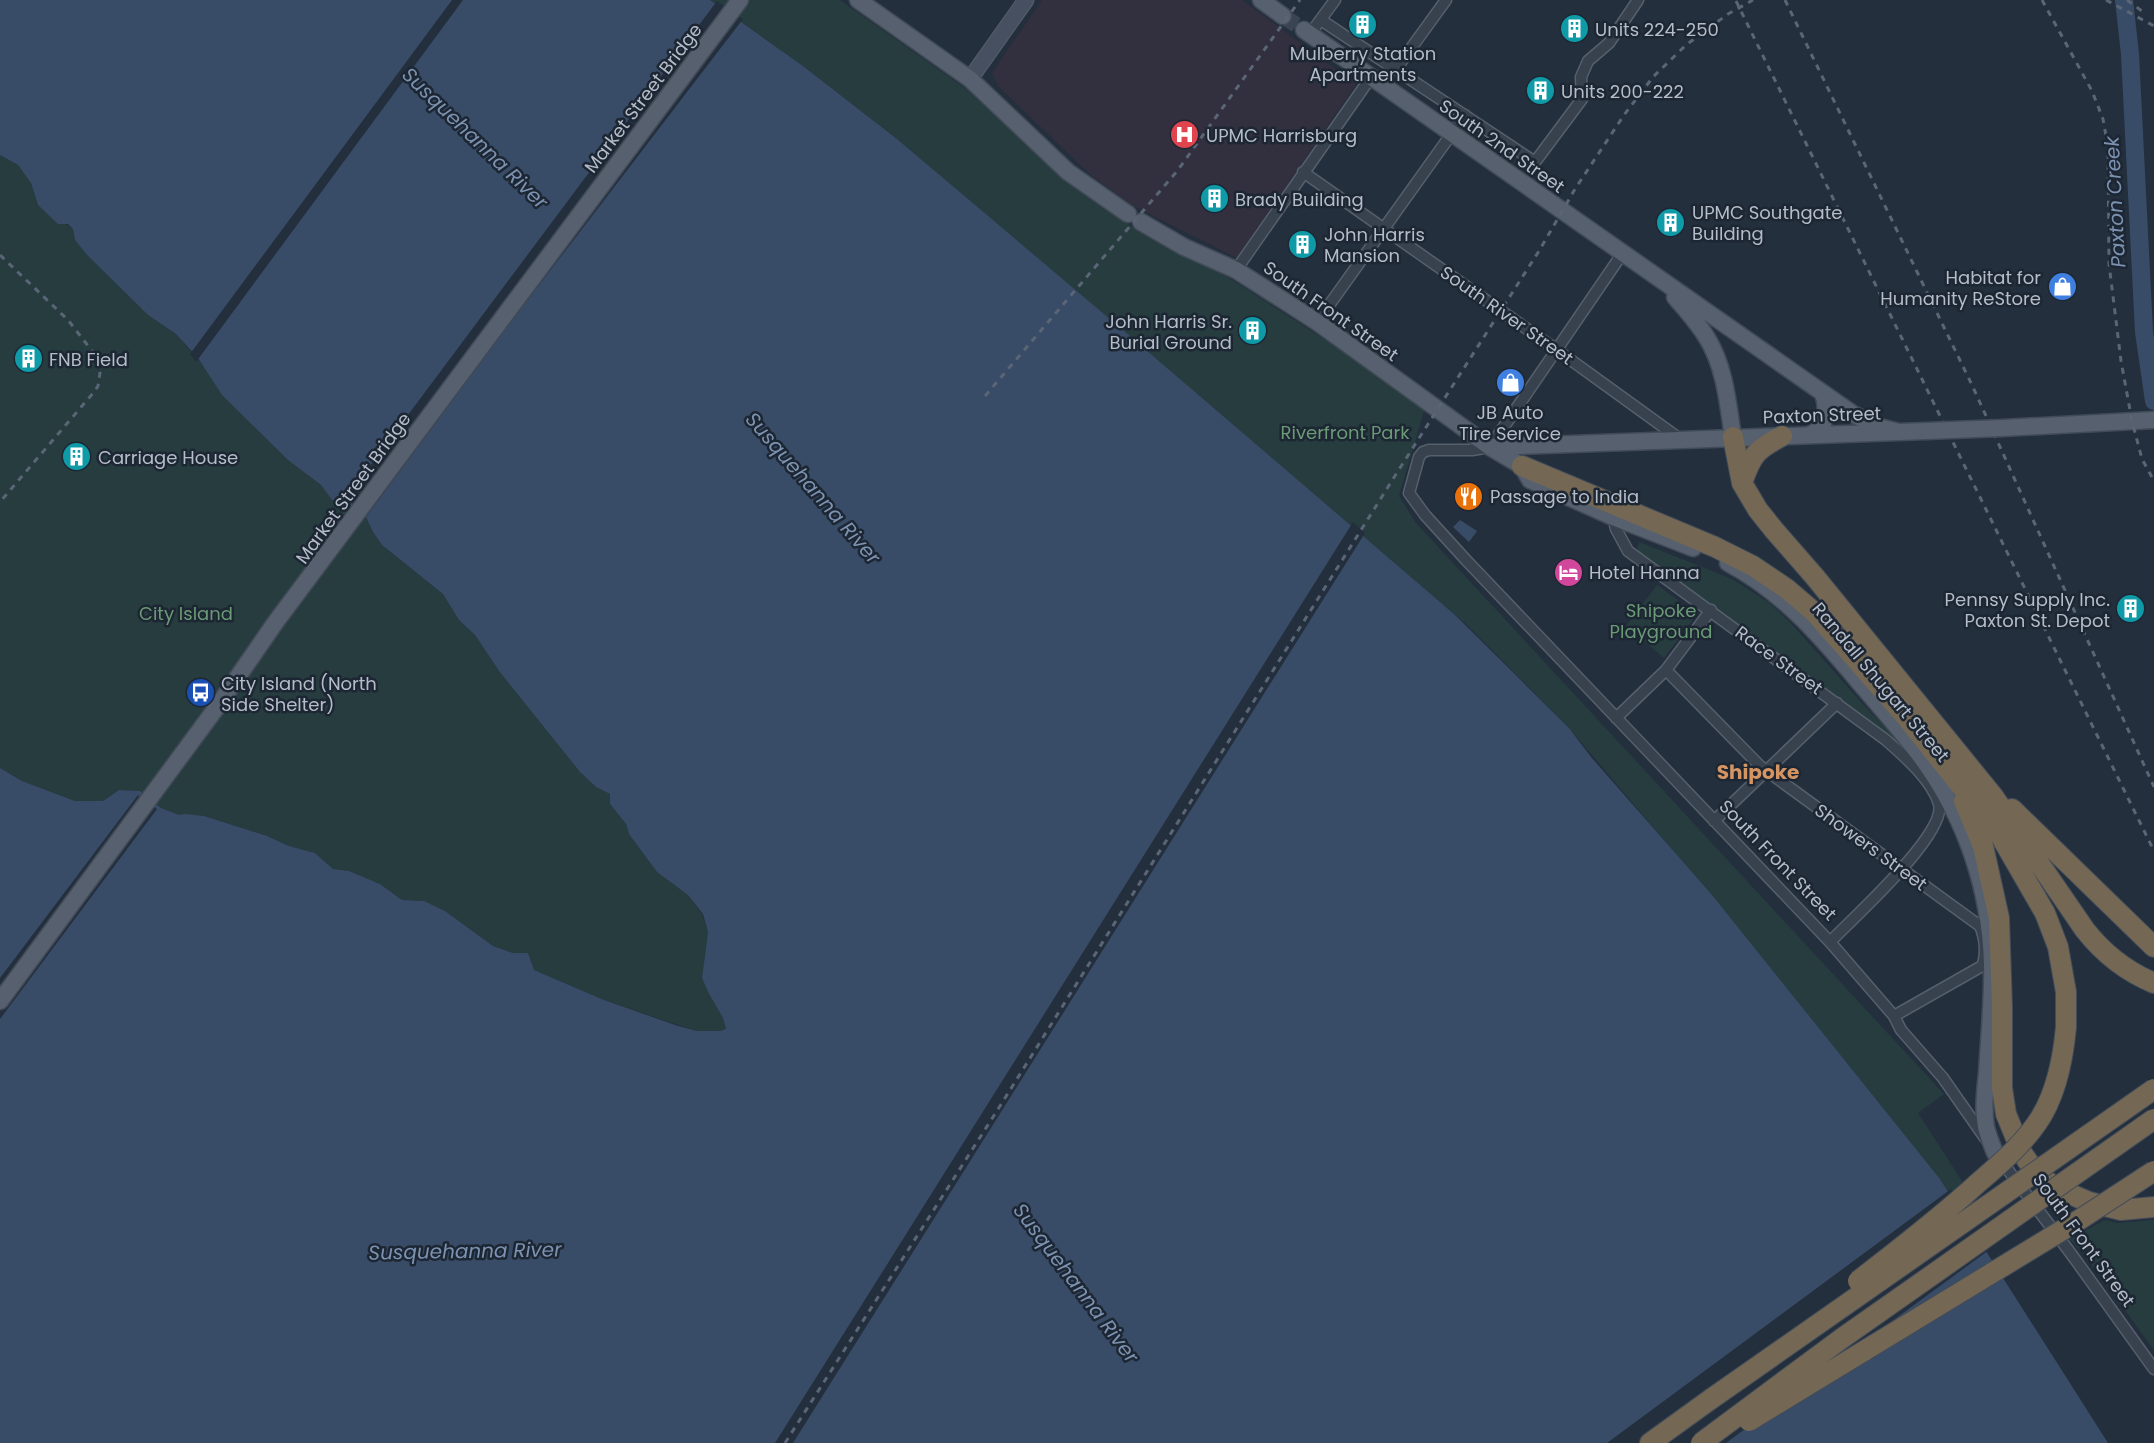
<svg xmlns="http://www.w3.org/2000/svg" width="2154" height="1443" font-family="Poppins,sans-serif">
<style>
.medical{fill:#32303f}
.green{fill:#263c3f}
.water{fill:#394c67}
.pier{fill:#242f3e}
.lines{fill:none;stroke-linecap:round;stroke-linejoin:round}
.river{stroke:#394c67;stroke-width:18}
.primary-tunnel{stroke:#3a4453;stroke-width:16;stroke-dasharray:16 8;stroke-linecap:butt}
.street-casing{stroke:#565f6c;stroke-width:13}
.secondary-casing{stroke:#565f6c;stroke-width:17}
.primary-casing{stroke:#414a57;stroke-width:19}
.highway-casing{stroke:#434c59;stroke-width:22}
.street{stroke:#38414e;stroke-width:10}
.secondary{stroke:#465061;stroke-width:15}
.primary{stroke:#56606e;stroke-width:16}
.highway{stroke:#746855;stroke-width:20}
.rail{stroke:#5a6575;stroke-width:3;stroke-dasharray:6 6;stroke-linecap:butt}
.primary-bridge-casing{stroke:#414a57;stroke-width:19;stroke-linecap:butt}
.highway-bridge-casing{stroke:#434c59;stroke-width:22;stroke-linecap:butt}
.primary-bridge{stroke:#56606e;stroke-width:16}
.highway-bridge{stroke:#746855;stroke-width:20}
.labels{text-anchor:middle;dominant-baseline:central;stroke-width:5;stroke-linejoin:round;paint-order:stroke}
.poi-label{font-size:18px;fill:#b4bcc9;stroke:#1d2633;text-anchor:start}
.street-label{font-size:18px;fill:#b4bcc9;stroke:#1d2633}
.park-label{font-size:18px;fill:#6b9a76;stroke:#1d2633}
.water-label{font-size:20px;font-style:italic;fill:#7c92b1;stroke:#1d2633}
.neighbourhood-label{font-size:20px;font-weight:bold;fill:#d59563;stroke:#1d2633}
</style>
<rect width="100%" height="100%" fill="#242f3e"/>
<path class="medical" d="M1042,0h200l114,84 -119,174 -105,-53 -41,-30 -93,-89 -6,-13z"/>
<path class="green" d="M710,0h130l125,88 93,86 58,42 34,22 79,40 137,88 59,42 -26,88 17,27 528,571 -26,19 44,68 -8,19 -14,-21 -206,-256 -165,-195 -102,-103 -570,-486 -94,-73z
M0,155l18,10 13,18 7,22 35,24 2,11 12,15 61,60 28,19 88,102 24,24 33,25 11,15 14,2 20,15 7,15 9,13 61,49 16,26 16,15 24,36 81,101 16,15 14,7v10l16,20 3,10 28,38 31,23 14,19 6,18 -6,46 6,14 15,26 3,11 -6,2h-23l-19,-6 -74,-25 -70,-30 -6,-17h-15l-20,-7 -48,-35 -22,-10 -21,-1 -22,-16 -31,-13 -16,-2 -18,-16 -26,-7 -22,-10 -63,-20 -25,-1 -18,-7 -21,-17 -21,-1 -16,11h-28l-53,-20 -22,-13z
M1639,542l93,37 36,23 21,19 81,91 27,27 -3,5 -60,-49 -197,-144z
M1657,585l40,29 -33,44 -38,-32z
M2105,1220l12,3 37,-3v130l-71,-97 -14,-14z"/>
<path class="water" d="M0,0h710l93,66 94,73 214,181 343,294 115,114 22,29 121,138 228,284 168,264h-2108v-675l22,13 53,20h28l16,-11 21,1 21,17 18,7 6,-1 19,2 63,20 22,10 26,7 18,16 16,2 31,13 22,16 22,1 21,10 48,35 20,7h15l6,17 70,30 74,26 19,5h23l6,-2 -3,-11 -15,-26 -6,-14 6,-46 -5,-18 -15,-19 -31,-23 -28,-38 -3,-10 -16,-20v-10l-14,-7 -16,-15 -81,-101 -24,-36 -16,-15 -16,-26 -61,-49 -9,-13 -7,-15 -20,-15 -14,-2 -11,-15 -33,-25 -66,-65 -24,-37 -22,-24 -28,-19 -61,-60 -12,-15 -2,-11 -5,-5h-10l-20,-19 -7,-22 -13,-18 -18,-10z
M1460,520l17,11 -8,11 -16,-15z"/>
<path class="pier" d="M452,0h11l-267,362 -6,-8z
M717,1l26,18 -233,304 -144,194 -20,-19z
M1353,522l12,11 -572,910h-18z
M138,795l19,14 -157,210v-41z
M1951,1189l38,61 -263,193h-119z"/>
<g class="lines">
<path class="river" d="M2124,0l6,54 14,278 10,69"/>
<path class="primary-tunnel" d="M1283,16l21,14"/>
<defs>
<path id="street" d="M1321,20l214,142 47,-63 -1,-22 7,-16 21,-18 29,-43
M1310,34l25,-34
M1396,69l50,-69
M1303,172l254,178 123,89
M1622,254l-132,193 -18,3h-43l-6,2 -4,5 -10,36 16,22 41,45 364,382 64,74 7,14 42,48 42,60
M1236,270l135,-193
M1317,322l148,-207
M1613,517l3,12 12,22 258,189c18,16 46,40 53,64 8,30 -87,115 -109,138
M1666,670l94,96 220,160c5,11 7,29 2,40l-88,50
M1616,718l50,-48 45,-60
M1714,821l123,-118
M1999,1158l73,97 82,114"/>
<path id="secondary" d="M970,79l56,-79"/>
<path id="primary" d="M858,0l112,79 98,93 60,42
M1261,0l22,16
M1304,30l549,384 26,13 20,5
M1141,222l43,25 52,23 81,52 173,125 32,19 8,14 83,37 80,31
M1675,297c11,13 23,26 32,41 18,29 21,66 26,99
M2003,428l151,-8
M1809,435c19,-7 19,-25 14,-42
M1491,447l435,-16
M1728,563c54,29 91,71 130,118 22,26 46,52 66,80 43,60 66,130 68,203 1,36 -3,73 -5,109 -2,18 -4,36 -1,54 2,9 6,18 9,26
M0,1001l217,-294 58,-84 465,-623"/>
<path id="highway" d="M1733,437l9,46 16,27 16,20 41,47 178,219 92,134c19,24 40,41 69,53
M1522,466l193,81 38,19 34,23 28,24 91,104 94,118 45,78 13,34 8,45v35
M1742,483c10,-29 14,-33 40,-47
M1964,801l19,45 16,72 3,89v81l4,26 16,39 16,23 25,15 26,11 32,8 33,-3
M2012,809l142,138
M1650,1443l61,-44"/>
</defs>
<use href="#street" class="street-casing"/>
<use href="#secondary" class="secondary-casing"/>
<use href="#primary" class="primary-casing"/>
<use href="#highway" class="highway-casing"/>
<use href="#street" class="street"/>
<use href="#secondary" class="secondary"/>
<use href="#primary" class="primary"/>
<use href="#highway" class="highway"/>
<path class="rail" d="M1785,0l187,385 182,402
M2042,0l50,91 11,28 5,28 1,117 12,97 11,60 10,38 12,22
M2106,0l48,26
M2127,0l19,14
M1736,1l418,850
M0,255l68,65 28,36 4,17 -2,13 -4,6 -94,110
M985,396l193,-226 122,-170
M785,1443l215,-337 398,-635 141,-220 36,-62 49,-74 29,-38 33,-32 42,-31 25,-14"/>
<defs>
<path id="primary-bridge" d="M1926,431l77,-3"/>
<path id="highway-bridge" d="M1858,1281c41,-32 83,-64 121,-99 21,-18 42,-36 58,-59 19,-27 26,-63 29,-96
M1711,1399l443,-310
M1749,1421l330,-201 75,-49
M1701,1443l140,-104 313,-220"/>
</defs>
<use href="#primary-bridge" class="primary-bridge-casing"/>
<use href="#highway-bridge" class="highway-bridge-casing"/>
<use href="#primary-bridge" class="primary-bridge"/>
<use href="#highway-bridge" class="highway-bridge"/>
</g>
<defs>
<symbol id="building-disc" viewBox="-11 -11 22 22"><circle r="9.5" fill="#0f9aa8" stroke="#1d2633"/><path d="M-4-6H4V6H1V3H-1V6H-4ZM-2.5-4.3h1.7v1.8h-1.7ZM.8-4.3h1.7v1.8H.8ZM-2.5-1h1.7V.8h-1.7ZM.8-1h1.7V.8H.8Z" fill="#fff"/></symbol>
<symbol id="hospital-disc" viewBox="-11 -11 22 22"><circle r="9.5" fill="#e0444e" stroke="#1d2633"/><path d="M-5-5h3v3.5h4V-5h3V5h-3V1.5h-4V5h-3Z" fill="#fff"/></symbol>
<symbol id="shop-disc" viewBox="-11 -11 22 22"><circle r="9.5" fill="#3f7fe0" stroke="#1d2633"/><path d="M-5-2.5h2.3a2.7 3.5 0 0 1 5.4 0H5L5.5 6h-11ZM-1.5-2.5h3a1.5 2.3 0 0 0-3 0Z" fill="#fff"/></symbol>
<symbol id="restaurant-disc" viewBox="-11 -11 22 22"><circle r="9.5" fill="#e8710a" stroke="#1d2633"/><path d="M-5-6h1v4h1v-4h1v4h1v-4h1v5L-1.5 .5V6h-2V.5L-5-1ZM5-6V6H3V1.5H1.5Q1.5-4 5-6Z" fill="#fff"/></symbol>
<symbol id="hotel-disc" viewBox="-11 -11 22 22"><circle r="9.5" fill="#d1479c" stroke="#1d2633"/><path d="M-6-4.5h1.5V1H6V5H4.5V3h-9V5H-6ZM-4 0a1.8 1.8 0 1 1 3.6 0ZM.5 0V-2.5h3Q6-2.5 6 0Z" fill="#fff"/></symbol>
<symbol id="bus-disc" viewBox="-11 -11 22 22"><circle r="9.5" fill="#1a4fb4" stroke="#1d2633"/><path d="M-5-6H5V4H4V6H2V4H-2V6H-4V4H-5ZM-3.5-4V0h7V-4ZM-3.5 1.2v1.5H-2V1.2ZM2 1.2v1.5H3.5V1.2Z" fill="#fff"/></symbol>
</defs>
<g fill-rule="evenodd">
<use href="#building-disc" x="1346" y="8" width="33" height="33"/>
<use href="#building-disc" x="1558" y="12" width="33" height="33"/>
<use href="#building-disc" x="1524" y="74" width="33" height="33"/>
<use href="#hospital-disc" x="1168" y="118" width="33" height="33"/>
<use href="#building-disc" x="1198" y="182" width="33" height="33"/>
<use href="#building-disc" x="1654" y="206" width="33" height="33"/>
<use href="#building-disc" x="1286" y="228" width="33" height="33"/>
<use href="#shop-disc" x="2046" y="270" width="33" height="33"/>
<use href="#building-disc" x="1236" y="314" width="33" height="33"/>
<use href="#building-disc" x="12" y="342" width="33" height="33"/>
<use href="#shop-disc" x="1494" y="366" width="33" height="33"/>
<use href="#building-disc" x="60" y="440" width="33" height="33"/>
<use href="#restaurant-disc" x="1452" y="480" width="33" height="33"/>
<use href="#hotel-disc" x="1552" y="556" width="33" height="33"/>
<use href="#building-disc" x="2114" y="592" width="33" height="33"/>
<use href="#bus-disc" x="184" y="676" width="33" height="33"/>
</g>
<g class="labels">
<g class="poi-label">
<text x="1595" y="29">Units 224-250</text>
<text x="1363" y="53" text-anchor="middle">Mulberry Station<tspan x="1363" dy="21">Apartments</tspan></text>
<text x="1561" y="91">Units 200-222</text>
<text x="1206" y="135">UPMC Harrisburg</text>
<text x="1235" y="199">Brady Building</text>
<text x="1692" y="212">UPMC Southgate<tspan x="1692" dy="21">Building</tspan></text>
<text x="1324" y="234">John Harris<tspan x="1324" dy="21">Mansion</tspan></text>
<text x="2041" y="277" text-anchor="end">Habitat for<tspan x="2041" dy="21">Humanity ReStore</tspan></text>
<text x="1232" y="321" text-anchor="end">John Harris Sr.<tspan x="1232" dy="21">Burial Ground</tspan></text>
<text x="49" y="359">FNB Field</text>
<text x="1510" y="412" text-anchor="middle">JB Auto<tspan x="1510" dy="21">Tire Service</tspan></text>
<text x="98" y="457">Carriage House</text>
<text x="1490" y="496">Passage to India</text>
<text x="1589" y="572">Hotel Hanna</text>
<text x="2110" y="599" text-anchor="end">Pennsy Supply Inc.<tspan x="2110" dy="21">Paxton St. Depot</tspan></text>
<text x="221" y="683">City Island (North<tspan x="221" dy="21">Side Shelter)</tspan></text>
</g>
<g class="street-label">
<text transform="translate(643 98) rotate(-53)">Market Street Bridge</text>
<text transform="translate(1502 146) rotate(35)">South 2nd Street</text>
<text transform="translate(1331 311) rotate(35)">South Front Street</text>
<text transform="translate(1507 315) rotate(35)">South River Street</text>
<text transform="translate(1822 415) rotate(-2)">Paxton Street</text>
<text transform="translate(353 488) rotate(-54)">Market Street Bridge</text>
<text transform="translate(1779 660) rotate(36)">Race Street</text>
<text transform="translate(1881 682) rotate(50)">Randall Shugart Street</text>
<text transform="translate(1871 847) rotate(36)">Showers Street</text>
<text transform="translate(1778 860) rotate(46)">South Front Street</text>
<text transform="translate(2084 1240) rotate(54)">South Front Street</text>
</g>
<g class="park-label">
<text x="1345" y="432">Riverfront Park</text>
<text x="1661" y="610">Shipoke<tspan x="1661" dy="21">Playground</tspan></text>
<text x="186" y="613">City Island</text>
</g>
<g class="water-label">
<text transform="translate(475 138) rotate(44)">Susquehanna River</text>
<text transform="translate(2115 202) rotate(-93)">Paxton Creek</text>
<text transform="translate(813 488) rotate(49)">Susquehanna River</text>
<text transform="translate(465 1251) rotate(-1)">Susquehanna River</text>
<text transform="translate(1076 1283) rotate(53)">Susquehanna River</text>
</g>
<g class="neighbourhood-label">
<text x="1758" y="772">Shipoke</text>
</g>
</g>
</svg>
